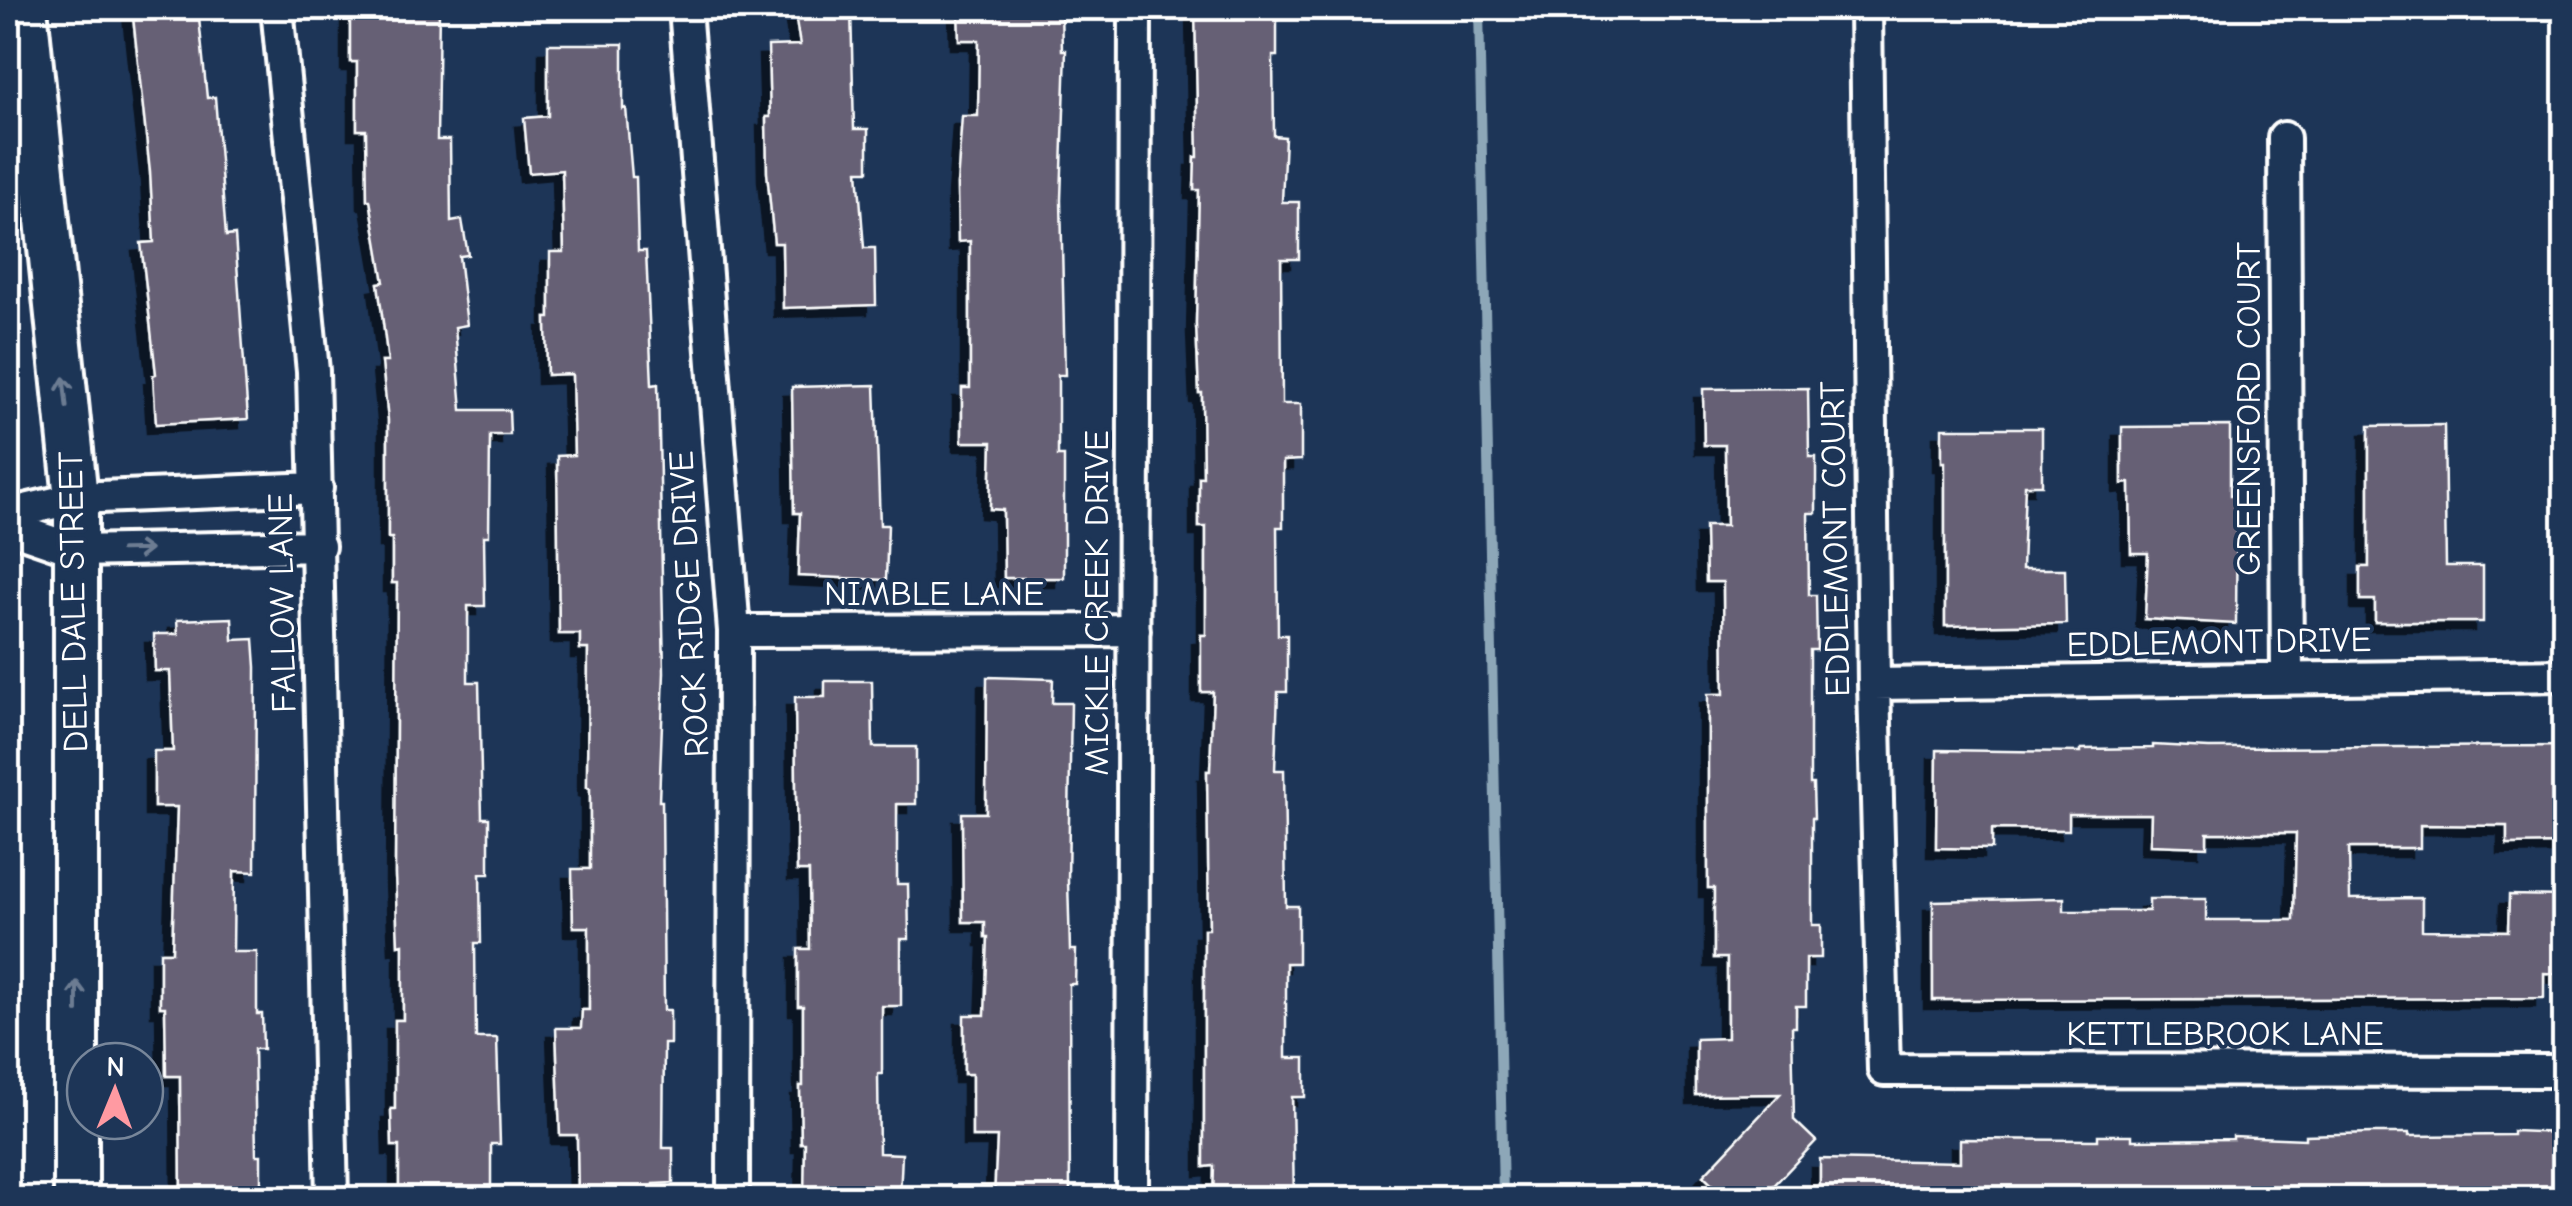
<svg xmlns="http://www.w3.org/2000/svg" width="2572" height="1206" font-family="'Comic Neue',sans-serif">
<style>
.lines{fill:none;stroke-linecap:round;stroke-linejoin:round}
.stream{stroke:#8da7b8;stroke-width:10}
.building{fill:#666174;stroke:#fff;stroke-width:2.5;filter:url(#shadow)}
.street-casing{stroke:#fff;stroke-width:38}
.secondary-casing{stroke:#fff;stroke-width:50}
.street{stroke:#1d3557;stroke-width:30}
.secondary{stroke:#1d3557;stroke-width:42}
.oneway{stroke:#6c7c92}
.labels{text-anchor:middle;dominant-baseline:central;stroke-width:8;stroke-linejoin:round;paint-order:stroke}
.street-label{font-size:35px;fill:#fff;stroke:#1d3557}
</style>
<defs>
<filter id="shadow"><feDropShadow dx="-9" dy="9" stdDeviation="0" flood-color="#0009"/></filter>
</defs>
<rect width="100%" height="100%" fill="#1d3557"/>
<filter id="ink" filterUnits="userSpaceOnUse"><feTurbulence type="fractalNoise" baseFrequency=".01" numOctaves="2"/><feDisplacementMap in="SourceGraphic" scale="20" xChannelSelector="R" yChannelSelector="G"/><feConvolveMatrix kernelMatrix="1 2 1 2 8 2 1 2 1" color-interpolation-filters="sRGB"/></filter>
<g filter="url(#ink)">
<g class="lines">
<path class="stream" d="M1479,8l24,1190"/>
</g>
<path class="building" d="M132,8h66l9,90 8,-1 11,139 9,-1 13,184 -92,5 -3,-49 3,-1 -15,-131 13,-1 -4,-70z
M350,8h89l-2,132h13l1,82 11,-2 6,35 -9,1 8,69 -12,2 7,83h47l1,25h-20l-1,101h-5l1,70h-17v76h11l3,136h7v56h-9l1,69h-6l1,95h21l3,106h-9v54h-92v-52h-7l-1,-37h4v-89h8v-76l-5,1 -3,-71 2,-291h-5v-45h-4v-118l-6,-58h6l-10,-79 6,-1 -14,-82h-3l-1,-70h-9v-68h-7z
M794,8h57l3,121h14v42h-10l6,77h11l1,57 -93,3 -1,-65h-8l-7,-71 -1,-55h4l-2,-71 32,-1z
M958,8h103l1,42h4l-5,150 4,175h-7v81h6v122h-60l-1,-68 -13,-1 2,-67h-30v-54h8v-147l-12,1 -1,-57 5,-69h16l1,-76h-20z
M1195,8h82v48h-4l1,80 11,1 -3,65h17v57h-18l1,145h19v56l-18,1v66h-6l1,108h9v57h-9l-3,78h9l2,136h12v57h-12v95h19v39h-13l2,101h-81l1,-32 -10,1v-238h5l-2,-158h3l3,-79h-12v-57h5v-108h-7v-50h4l-1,-84h-3l-3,-69 3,-134h-5l1,-33h3z
M548,44h75v65l3,-1 6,69h4l2,74h8l6,134 6,-1 6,288 -5,129h3l2,209h6v34h-6l-1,104h10v35l-19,1v14h-76l-1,-63h-17l-4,-107h25l1,-18h7v-83h-16l-1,-58h18v-81l-3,-1 1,-138h-8v-15h-21l-2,-178 17,-1 -2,-81 -25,1 -1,-57h4v-66h14l-2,-82 -33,3 -5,-55 24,-2z
M875,385l5,140h8l-2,55 -88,-4 2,-63h-6l-2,-126z
M1808,388l1,69h7v56h-8l1,82h7l1,55h-7v134h3l1,34h-2v107h9v33h-15v48h-10v21h-4l2,93 22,21 -54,57h-36l-23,-22 77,-82 -84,1v-56l31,-1v-80h-13v-70h-6v-194h16l-1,-112h-17l-1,-56h21l-1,-81h-21l-1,-56z
M2444,425l2,141h37v56h-108v-22h-15v-33h9v-141z
M2230,426v69h7l-1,129 -91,-5 3,-66h-17l-1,-70 -8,1v-57z
M1942,428h100v57h-17l-3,84h43l1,55 -121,2v-164h-3z
M232,618l1,22 21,-1 2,28 -1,205 -21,-1 -1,81h24v62h5l1,35h-9l2,106h5v43h-80l-1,-122h-14l-1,-69h-5v-55h12l5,-145h-23v-56h19l-3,-80h-15l-1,-37h24l-1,-14z
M987,677l66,2 -1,24h19l-3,178 2,69h6l-1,34h-6l1,214h-76l3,-61h-25v-63h-8v-59h21l3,-78h-3v-15h-22l-1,-109h24z
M825,681h47l1,66h43v57h-19v80h11l1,55h-8v67h-19v68h-4l1,79 23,1 -2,44h-96l1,-55h-4l-1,-57h3v-80h-5v-57h12l-1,-78h-12l-2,-174h30z
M2153,745l56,3 355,-2v98l-57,1v-19l-87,-1v23h-71l1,51 72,-1v32l86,1 1,-36 55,1v78l-20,-1v25l-611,2v-99l131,-3v13h85v-12h57v21h88l2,-87h-89v14l-57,-2 1,-31h-82v16l-77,-1v20l-56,-1 1,-98 144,2v-3l72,-1z
M2513,1131l51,2v65h-744v-39l140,3v-23l138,1v-5h34v5l101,-1v-3l72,3v-4l68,-2h36v3l104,-1z"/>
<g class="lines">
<defs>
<path id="street" d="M277,8l36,363 19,827
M685,8l49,623 -1,567
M1866,8l8,676 10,386 680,1
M2284,138l3,541
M8,514l68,-16 241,-10
M8,527l70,24 241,-5
M734,631l400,-1
M1874,684l690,-9
M1132,1198l3,-1190"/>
<path id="secondary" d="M25,8l51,490v700"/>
</defs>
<use href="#street" class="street-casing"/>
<use href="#secondary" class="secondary-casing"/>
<use href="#street" class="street"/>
<use href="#secondary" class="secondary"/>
</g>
<defs><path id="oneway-shaft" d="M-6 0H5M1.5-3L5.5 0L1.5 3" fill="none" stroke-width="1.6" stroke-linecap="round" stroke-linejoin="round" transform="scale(2.5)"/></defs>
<g class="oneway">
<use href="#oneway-shaft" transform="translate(65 392) rotate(-96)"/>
<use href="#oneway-shaft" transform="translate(136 550) rotate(-1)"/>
<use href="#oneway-shaft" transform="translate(77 996) rotate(-90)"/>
</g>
</g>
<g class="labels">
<g class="street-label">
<text transform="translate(2248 409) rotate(-90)">GREENSFORD COURT</text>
<text transform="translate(1835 539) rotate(-91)">EDDLEMONT COURT</text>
<text x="934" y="593">NIMBLE LANE</text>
<text transform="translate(73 602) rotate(-91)">DELL DALE STREET</text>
<text transform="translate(282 603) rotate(-91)">FALLOW LANE</text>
<text transform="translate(1096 603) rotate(-90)">MICKLE CREEK DRIVE</text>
<text transform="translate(689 604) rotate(-93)">ROCK RIDGE DRIVE</text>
<text transform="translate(2219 642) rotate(-1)">EDDLEMONT DRIVE</text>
<text x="2225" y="1033">KETTLEBROOK LANE</text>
</g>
</g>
<rect width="2572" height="1206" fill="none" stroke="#1d3557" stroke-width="40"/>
<rect x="20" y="20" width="2532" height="1166" fill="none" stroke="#fff" stroke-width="4" filter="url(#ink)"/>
<g transform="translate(115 1091) rotate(1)"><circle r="48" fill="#1d3557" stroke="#77869a" stroke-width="2.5"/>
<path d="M0-8L18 38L0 25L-18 38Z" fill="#ff9aa2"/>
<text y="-15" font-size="28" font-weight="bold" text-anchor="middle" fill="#ffffff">N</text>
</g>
</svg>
